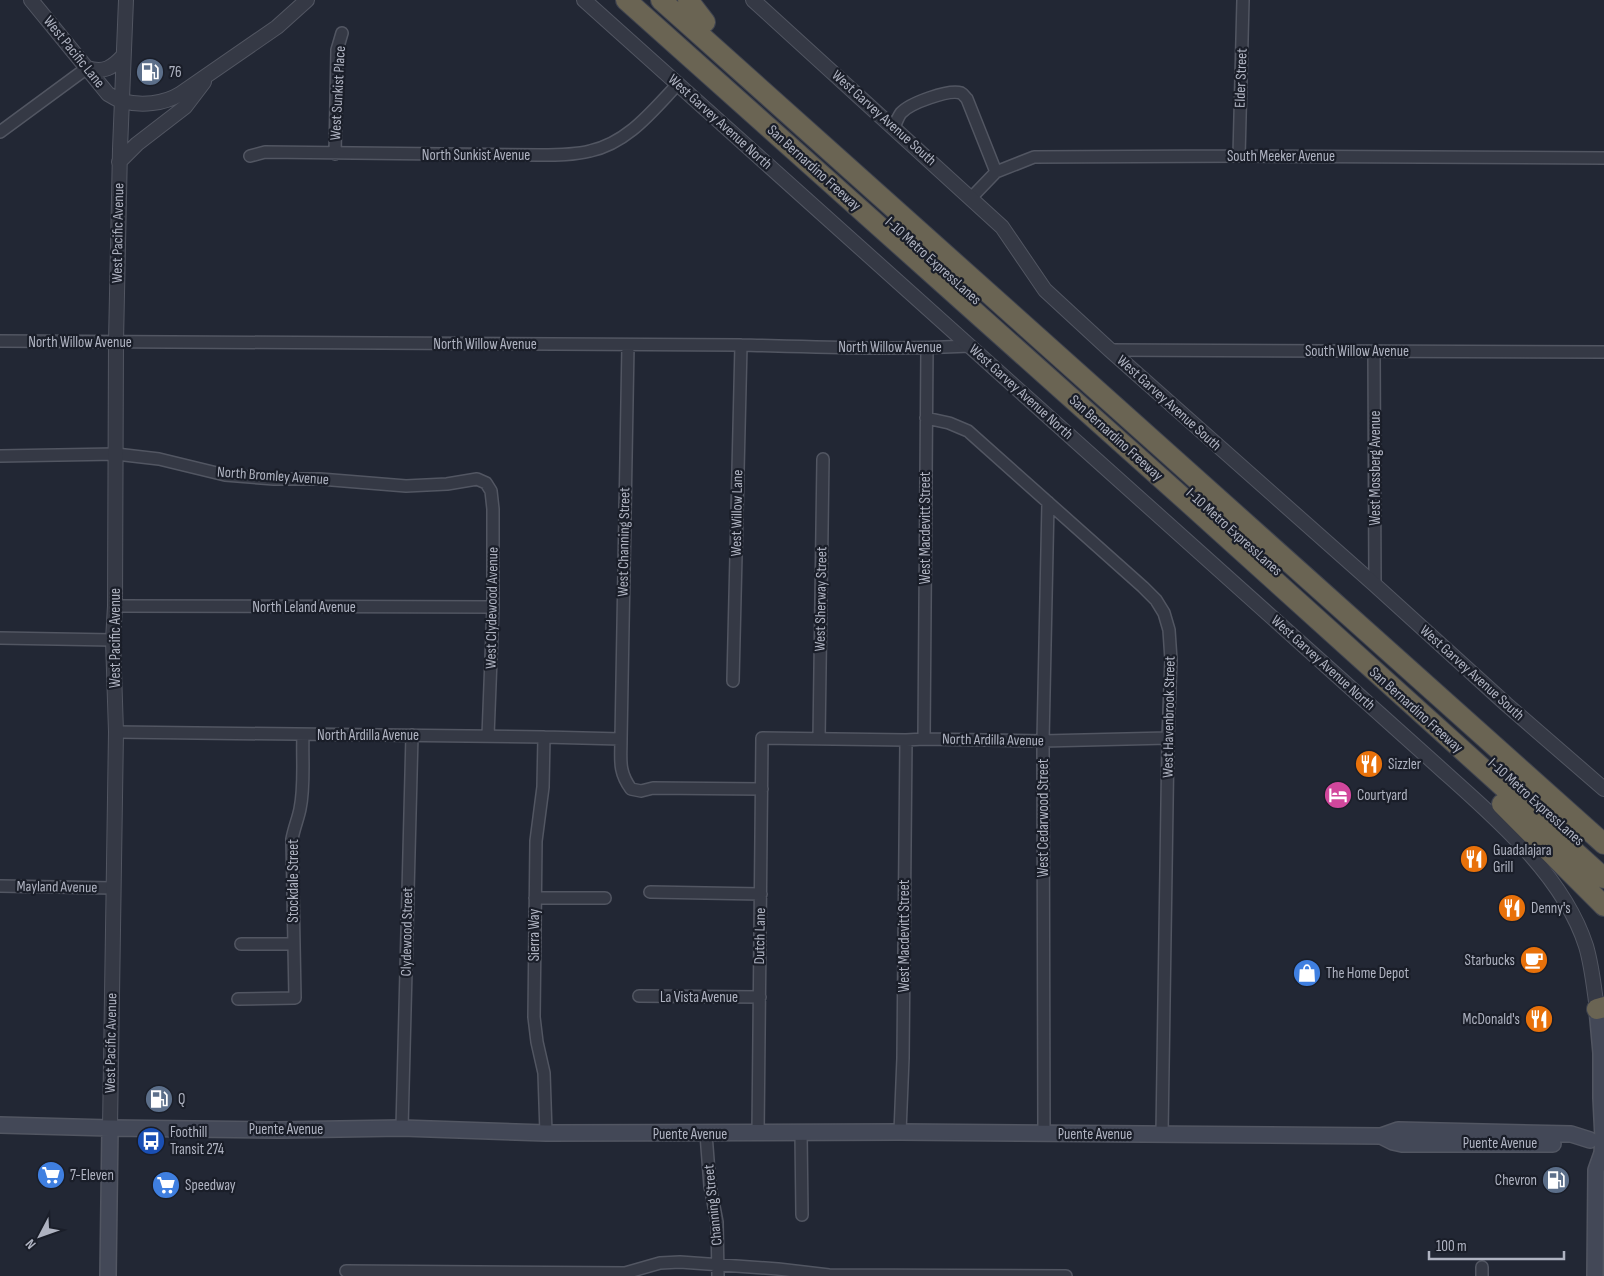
<svg xmlns="http://www.w3.org/2000/svg" width="1604" height="1276" font-family="'Sofia Sans Condensed',sans-serif">
<style>
.lines{fill:none;stroke-linecap:round;stroke-linejoin:round}
.minor-casing{stroke:#525662;stroke-width:14}
.tertiary-casing{stroke:#525662;stroke-width:16}
.secondary-casing{stroke:#525662;stroke-width:18}
.motorway-casing{stroke:#3f434f;stroke-width:22}
.minor{stroke:#353945;stroke-width:11}
.tertiary{stroke:#353945;stroke-width:14}
.secondary{stroke:#434857;stroke-width:15}
.motorway{stroke:#6a6453;stroke-width:20}
.labels{text-anchor:middle;dominant-baseline:central;stroke-width:4.5;stroke-linejoin:round;paint-order:stroke}
.street-label{font-size:15px;fill:#afb3c1;stroke:#1a1e29}
.poi-label{font-size:15px;fill:#afb3c1;stroke:#1a1e29;text-anchor:start}
</style>
<rect width="100%" height="100%" fill="#222734"/>
<g class="lines">
<defs>
<path id="minor" d="M894,127c2,-4 4,-10 7,-14 9,-10 48,-24 60,-20 2,1 4,4 6,6l29,73
M0,132l87,-64
M335,154l2,-104 5,-17
M250,156l15,-4 275,3c17,0 34,0 50,-4 38,-8 63,-41 88,-67
M1239,156l4,-156
M971,198l25,-26 38,-15 205,-1 365,2
M0,341l741,4c77,2 153,5 229,1
M628,345l-7,394c0,21 -3,32 10,50l10,2 12,-3 109,1
M1110,350l494,2
M1374,351l1,234
M926,418l23,5 19,8 175,156 13,13 8,13 5,17 2,30 -3,78 -6,396
M0,456l116,-2 43,5 66,16 49,4h46l86,7 41,-2 30,-5 9,4 5,8 2,18v98l-5,129
M115,606l378,1
M0,638l113,2
M733,681l8,-336
M116,732l428,5 77,2
M544,737l-1,50 -7,54 -2,176 3,25 7,31 2,60
M819,739l4,-280
M924,739l3,-391
M0,886l113,2
M650,892l111,2
M535,898h70
M241,944h52
M639,996l121,1
M238,999l57,-1 -3,-159c2,-11 6,-20 8,-30 5,-24 2,-50 3,-74
M402,1128l10,-393
M900,1132l3,-74 3,-318
M801,1133l1,82
M706,1134l4,52 7,36 1,54
M758,1134l4,-396 144,2 18,-1 119,2 125,-3
M1044,1134l-1,-393 5,-239
M346,1271l279,2 35,-10 20,-1 98,7 51,6 237,1
M1482,1276v-9"/>
<path id="tertiary" d="M31,0l77,94c4,2 9,6 14,7 19,5 42,3 58,-7l97,-67 30,-27
M584,0l847,760c57,52 131,111 155,186 6,20 8,42 11,63
M753,0l249,227 43,63 65,60 265,235 131,119 98,85
M87,68c17,5 25,0 36,-12
M119,162l18,-18 48,-37 19,-25
M110,1128l6,-396 -3,-92 2,-34 1,-264 4,-193 6,-149"/>
<path id="secondary" d="M0,1125l110,3 168,2 124,-2 144,5 354,-1 481,4 17,-6 173,4 19,6
M1381,1136l12,6 9,2h151
M108,1276l2,-148
M1595,1276l1,-106 6,-17 1,-14 -2,-41v-45l-4,-44"/>
<path id="motorway" d="M626,0l556,497 422,381
M661,0l943,844
M688,0l17,22
M1502,804l102,102
M1597,1009l7,-2"/>
</defs>
<use href="#minor" class="minor-casing"/>
<use href="#tertiary" class="tertiary-casing"/>
<use href="#secondary" class="secondary-casing"/>
<use href="#motorway" class="motorway-casing"/>
<use href="#minor" class="minor"/>
<use href="#tertiary" class="tertiary"/>
<use href="#secondary" class="secondary"/>
<use href="#motorway" class="motorway"/>
</g>
<defs>
<symbol id="fuel-disc" viewBox="-11 -11 22 22"><circle r="9.5" fill="#5c6f8a" stroke="#1a1e29"/><path d="M-5.5-6h7V0h2V4h1.3V-2.5L3-4.5l.8-.8L6-3V5H2.5V1h-1V6h-7ZM-4.2-4.7v3.2H.2V-4.7Z" fill="#fff"/></symbol>
<symbol id="restaurant-disc" viewBox="-11 -11 22 22"><circle r="9.5" fill="#e8710a" stroke="#1a1e29"/><path d="M-5-6h1v4h1v-4h1v4h1v-4h1v5L-1.5 .5V6h-2V.5L-5-1ZM5-6V6H3V1.5H1.5Q1.5-4 5-6Z" fill="#fff"/></symbol>
<symbol id="hotel-disc" viewBox="-11 -11 22 22"><circle r="9.5" fill="#d1479c" stroke="#1a1e29"/><path d="M-6-4.5h1.5V1H6V5H4.5V3h-9V5H-6ZM-4 0a1.8 1.8 0 1 1 3.6 0ZM.5 0V-2.5h3Q6-2.5 6 0Z" fill="#fff"/></symbol>
<symbol id="cafe-disc" viewBox="-11 -11 22 22"><circle r="9.5" fill="#e8710a" stroke="#1a1e29"/><path d="M-5.5-4.5H6V0H3Q3 3.5 0 3.5H-2.5Q-5.5 3.5-5.5 0ZM3-3.2v2h1.7v-2ZM-6 4.5H4V6H-6Z" fill="#fff"/></symbol>
<symbol id="shop-disc" viewBox="-11 -11 22 22"><circle r="9.5" fill="#3f7fe0" stroke="#1a1e29"/><path d="M-5-2.5h2.3a2.7 3.5 0 0 1 5.4 0H5L5.5 6h-11ZM-1.5-2.5h3a1.5 2.3 0 0 0-3 0Z" fill="#fff"/></symbol>
<symbol id="bus-disc" viewBox="-11 -11 22 22"><circle r="9.5" fill="#1a4fb4" stroke="#1a1e29"/><path d="M-5-6H5V4H4V6H2V4H-2V6H-4V4H-5ZM-3.5-4V0h7V-4ZM-3.5 1.2v1.5H-2V1.2ZM2 1.2v1.5H3.5V1.2Z" fill="#fff"/></symbol>
<symbol id="supermarket-disc" viewBox="-11 -11 22 22"><circle r="9.5" fill="#3f7fe0" stroke="#1a1e29"/><path d="M-6-5.5h2.5l.6 2H6L4.5 2H-2.5L-4.4-4H-6ZM-1.5 3.2a1.3 1.3 0 1 0 .1 0ZM3 3.2a1.3 1.3 0 1 0 .1 0Z" fill="#fff"/></symbol>
</defs>
<g fill-rule="evenodd">
<use href="#fuel-disc" x="134" y="56" width="32" height="32"/>
<use href="#restaurant-disc" x="1353" y="748" width="32" height="32"/>
<use href="#hotel-disc" x="1322" y="779" width="32" height="32"/>
<use href="#restaurant-disc" x="1458" y="843" width="32" height="32"/>
<use href="#restaurant-disc" x="1496" y="892" width="32" height="32"/>
<use href="#cafe-disc" x="1518" y="944" width="32" height="32"/>
<use href="#shop-disc" x="1291" y="957" width="32" height="32"/>
<use href="#restaurant-disc" x="1523" y="1003" width="32" height="32"/>
<use href="#fuel-disc" x="143" y="1083" width="32" height="32"/>
<use href="#bus-disc" x="135" y="1125" width="32" height="32"/>
<use href="#supermarket-disc" x="35" y="1159" width="32" height="32"/>
<use href="#fuel-disc" x="1540" y="1164" width="32" height="32"/>
<use href="#supermarket-disc" x="150" y="1169" width="32" height="32"/>
</g>
<g class="labels">
<g class="street-label">
<text transform="translate(74 52) rotate(51)">West Pacific Lane</text>
<text transform="translate(1241 78) rotate(-88)">Elder Street</text>
<text transform="translate(338 93) rotate(-87)">West Sunkist Place</text>
<text transform="translate(884 118) rotate(42)">West Garvey Avenue South</text>
<text transform="translate(720 122) rotate(42)">West Garvey Avenue North</text>
<text x="476" y="155">North Sunkist Avenue</text>
<text x="1281" y="156">South Meeker Avenue</text>
<text transform="translate(814 168) rotate(42)">San Bernardino Freeway</text>
<text transform="translate(118 233) rotate(-89)">West Pacific Avenue</text>
<text transform="translate(933 261) rotate(42)">I-10 Metro ExpressLanes</text>
<text x="80" y="342">North Willow Avenue</text>
<text x="485" y="344">North Willow Avenue</text>
<text x="890" y="347">North Willow Avenue</text>
<text x="1357" y="351">South Willow Avenue</text>
<text transform="translate(1021 392) rotate(42)">West Garvey Avenue North</text>
<text transform="translate(1169 403) rotate(42)">West Garvey Avenue South</text>
<text transform="translate(1116 438) rotate(42)">San Bernardino Freeway</text>
<text transform="translate(1375 468) rotate(-90)">West Mossberg Avenue</text>
<text transform="translate(273 476) rotate(4)">North Bromley Avenue</text>
<text transform="translate(737 513) rotate(-89)">West Willow Lane</text>
<text transform="translate(925 528) rotate(-90)">West Macdevitt Street</text>
<text transform="translate(1234 532) rotate(42)">I-10 Metro ExpressLanes</text>
<text transform="translate(624 542) rotate(-89)">West Channing Street</text>
<text transform="translate(821 599) rotate(-89)">West Sherway Street</text>
<text x="304" y="607">North Leland Avenue</text>
<text transform="translate(492 608) rotate(-89)">West Clydewood Avenue</text>
<text transform="translate(115 638) rotate(-90)">West Pacific Avenue</text>
<text transform="translate(1323 663) rotate(42)">West Garvey Avenue North</text>
<text transform="translate(1472 673) rotate(42)">West Garvey Avenue South</text>
<text transform="translate(1416 710) rotate(42)">San Bernardino Freeway</text>
<text transform="translate(1169 717) rotate(-89)">West Havenbrook Street</text>
<text x="368" y="735">North Ardilla Avenue</text>
<text transform="translate(993 740) rotate(1)">North Ardilla Avenue</text>
<text transform="translate(1536 802) rotate(42)">I-10 Metro ExpressLanes</text>
<text transform="translate(1043 818) rotate(-90)">West Cedarwood Street</text>
<text transform="translate(293 881) rotate(-90)">Stockdale Street</text>
<text transform="translate(57 887) rotate(1)">Mayland Avenue</text>
<text transform="translate(407 932) rotate(-89)">Clydewood Street</text>
<text transform="translate(534 935) rotate(-90)">Sierra Way</text>
<text transform="translate(760 936) rotate(-89)">Dutch Lane</text>
<text transform="translate(904 936) rotate(-90)">West Macdevitt Street</text>
<text x="699" y="997">La Vista Avenue</text>
<text transform="translate(111 1043) rotate(-89)">West Pacific Avenue</text>
<text x="286" y="1129">Puente Avenue</text>
<text x="690" y="1134">Puente Avenue</text>
<text x="1095" y="1134">Puente Avenue</text>
<text x="1500" y="1143">Puente Avenue</text>
<text transform="translate(713 1205) rotate(-96)">Channing Street</text>
</g>
<g class="poi-label">
<text x="169" y="72">76</text>
<text x="1388" y="764">Sizzler</text>
<text x="1357" y="795">Courtyard</text>
<text x="1493" y="850">Guadalajara<tspan x="1493" dy="17">Grill</tspan></text>
<text x="1531" y="908">Denny's</text>
<text x="1515" y="960" text-anchor="end">Starbucks</text>
<text x="1326" y="973">The Home Depot</text>
<text x="1520" y="1019" text-anchor="end">McDonald's</text>
<text x="178" y="1099">Q</text>
<text x="170" y="1132">Foothill<tspan x="170" dy="17">Transit 274</tspan></text>
<text x="70" y="1175">7-Eleven</text>
<text x="1537" y="1180" text-anchor="end">Chevron</text>
<text x="185" y="1185">Speedway</text>
</g>
</g>
<g transform="translate(40 1236) rotate(229)" stroke="#1a1e29" stroke-width="4" paint-order="stroke">
<path d="M0-4L9 19L0 12L-9 19Z" fill="#afb3c1"/>
<text y="-8" font-size="14" font-weight="bold" text-anchor="middle" fill="#afb3c1">N</text>
</g>
<path d="M1429 1251v8h135v-8" fill="none" stroke="#afb3c1" stroke-width="2.5"/>
<text x="1436" y="1251" font-size="15" fill="#afb3c1" stroke="#1a1e29" stroke-width="4" paint-order="stroke">100 m</text>
</svg>
